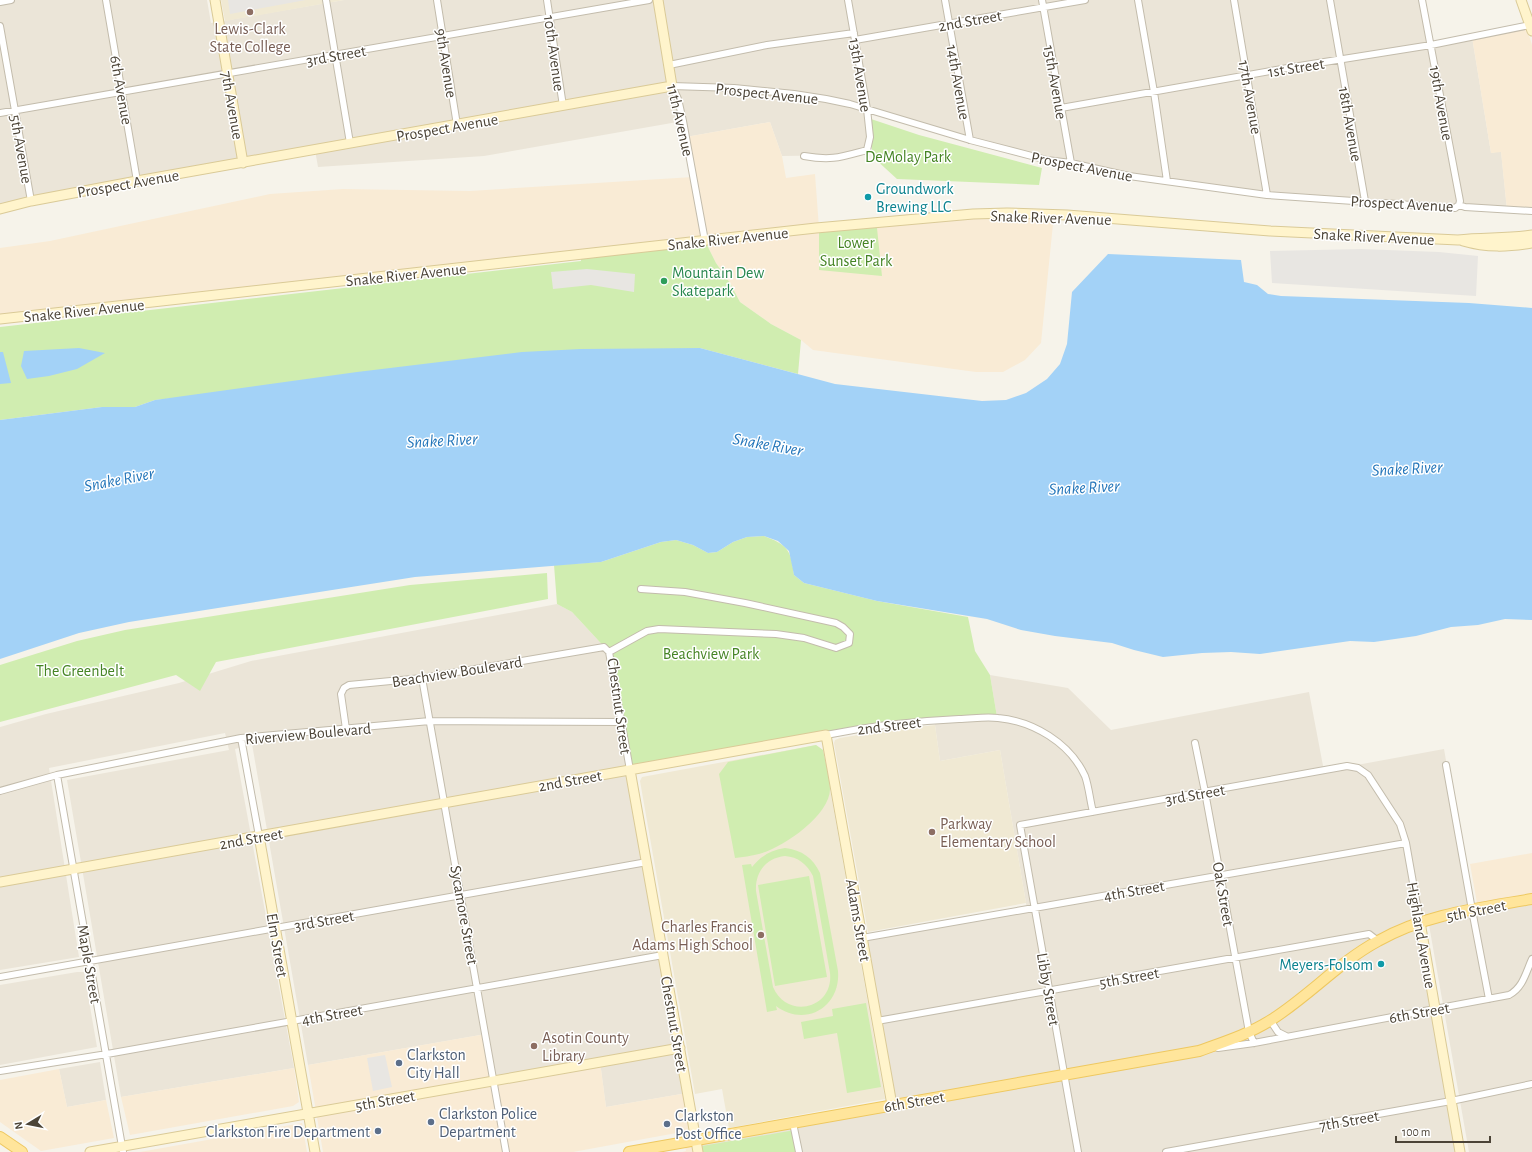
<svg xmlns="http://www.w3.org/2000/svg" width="1532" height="1152" viewBox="0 0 1532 1152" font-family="'Alegreya Sans',sans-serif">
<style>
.residential{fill:#ebe5d8}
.commercial{fill:#f9ebd5}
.education{fill:#f0e9d3}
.green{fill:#d0edb0;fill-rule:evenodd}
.parking{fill:#e8e6e2}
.water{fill:#a3d2f7}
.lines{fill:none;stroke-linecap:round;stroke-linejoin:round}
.street-casing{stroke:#c3bcac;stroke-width:8}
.secondary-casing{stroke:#daca97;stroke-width:11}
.primary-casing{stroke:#eec860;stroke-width:12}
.street{stroke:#fff;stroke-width:6}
.secondary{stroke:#fff4cc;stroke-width:9}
.primary{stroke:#ffe59b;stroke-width:10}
.education-dot{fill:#8d6e63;stroke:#fff;stroke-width:1.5}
.culture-dot{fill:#0f9aa8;stroke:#fff;stroke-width:1.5}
.leisure-dot{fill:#2e9e5b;stroke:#fff;stroke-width:1.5}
.service-dot{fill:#5c6f8a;stroke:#fff;stroke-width:1.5}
.labels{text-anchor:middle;stroke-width:3;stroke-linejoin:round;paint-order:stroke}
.street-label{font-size:16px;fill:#4c4437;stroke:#fff}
.education-label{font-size:16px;fill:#785e54;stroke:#fff;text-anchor:start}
.park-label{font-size:16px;fill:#458424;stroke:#fff}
.culture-label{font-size:16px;fill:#0d838f;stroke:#fff;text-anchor:start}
.leisure-label{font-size:16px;fill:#27864d;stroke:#fff;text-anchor:start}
.service-label{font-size:16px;fill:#4e5e75;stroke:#fff;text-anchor:start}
.water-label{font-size:17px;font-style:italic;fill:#2476ba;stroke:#fff}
</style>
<rect width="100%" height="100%" fill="#f6f3ea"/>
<!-- residential -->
<path class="residential" d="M0,0h207l4,23 133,-23h1078l9,44 41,-7 19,116 10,-2 6,59 -240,-15 -100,-14 -108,-19 -191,-53 -1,41 -19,5 -66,1 -12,-34 -84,15 -3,-16 -199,35 -166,11 -3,-17 -315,59z
M557,604l15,8 37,40 78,441 -81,14 -6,-45 -106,19 -8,-47 -178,31 -56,-321 -17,5 59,319 -173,29 -54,-317 162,-30 -4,-17 -176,35 30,189 -79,13v-243l46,-13 133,-31 72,-22z
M990,675l78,13 43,42 198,-38 15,79 120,-22 28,161 -52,12 41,230h-763l-3,-12 196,-35 -29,-167 165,-29 -27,-159 -60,11 -5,-36 -2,-5 64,-3z
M1532,904v248h-63l-40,-227 19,-6z
M77,972h7l13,75 -97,18v-80z
M100,1062l6,38 -39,7 -8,-38z"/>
<!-- commercial -->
<path class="commercial" d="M1527,29l5,16v166l-25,-1 -6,-58 -10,1 -19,-116z
M770,122l12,34 4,22 29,-4 4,54 68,-7 167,-7 -13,129 -16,17 -22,12h-27l-163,-22 -12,-10 -30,-16 -31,-22 -10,-19 -14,-20 -11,-22 -705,78v-71l50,-7 220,-47 73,-5 127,2 223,-14 -7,-40z
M1532,853v40l-55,10 -7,-39z
M486,1034l8,47 106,-19 6,45 81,-14 11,59h-16l4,-1 -4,-19 -109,20h-250l-15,-87z
M294,1068l5,34 -6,4 -163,29 -9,-38z
M59,1069l8,38 39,-7 8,38 -73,13 -41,-29v-42z
M302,1123l5,29h-167z"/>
<!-- education -->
<path class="education" d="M221,0h123l-119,21z
M935,725l5,36 60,-11 26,153 -158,29 -34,-189 1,-3 5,-2 42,-7z
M816,745l7,5 62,349 -156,29 -7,-39 -27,5 -55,-313 2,-4z"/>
<!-- green -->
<path class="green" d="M868,118l51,17 123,33 -3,17 -142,-6 -24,-22z
M819,228h58l5,48 -63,-6z
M705,241l11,22 14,20 10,19 31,22 30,16 -3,34 -98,-26 -545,52 -20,7h-33l-102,13v-93l581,-66v-6z
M764,536c24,9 27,14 30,39l10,8 73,18 91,16 7,34 15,24 7,42 -100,6 -267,47 -21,-118 -37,-40 -15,-8 -3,-39 47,-3 60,-20 15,-2 17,5 15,8 9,-1 16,-10 14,-5z
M547,573l1,26 -332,63 -16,29 -24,-16 -176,47v-57l77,-24 48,-11 285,-45z
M816,745l7,5c2,12 7,26 7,39 0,27 -48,59 -71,65 -8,2 -16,3 -24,4l-16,-84 9,-12z
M785,848c17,2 28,10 35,25l18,98c3,36 -33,57 -62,35l1,4 -10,2 -25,-147 9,-1 1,3c9,-11 19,-17 33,-19zM785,856c13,1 22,8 28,20l17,97c4,36 -43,47 -57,14l-17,-96c-1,-19 10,-33 29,-35z
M809,876l18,101 -52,9 -17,-101z
M866,1003l15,84 -34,6 -10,-60 -33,6 -3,-17 32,-6 -1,-7z
M795,1130l4,22h-96l-1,-6z"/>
<!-- parking -->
<path class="parking" d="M228,0h78l-76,14z
M1361,249l78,3 39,4 -2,40 -204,-13 -2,-32z
M587,269l48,5 -1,18 -43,-7 -38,4 -2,-17z
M385,1055l7,32 -19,4 -6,-33z"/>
<!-- water -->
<path class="water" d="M1108,254l133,6 3,22 13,3 11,9 13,2 188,7 63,5v312l-27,-1 -27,6 -27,2 -35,9 -42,6 -24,-1 -90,13 -29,-2 -29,1 -39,4 -29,-7 -22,-7 -57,-7 -34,-6 -34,-11 -110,-18 -73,-18 -10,-8 -5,-24 -11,-10 -14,-5 -17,1 -14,5 -16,10 -9,1 -15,-8 -17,-5 -15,2 -60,20 -186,15 -286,45 -50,11 -79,26v-239l102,-13h33l20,-7 202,-28 165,-20 59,-3 119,-1 135,36 147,17 24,-1 20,-7 21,-14 13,-15 7,-20 5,-52z
M79,348l26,5 -28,16 -28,7 -22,3 -6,-13 3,-15z
M0,352h3l8,31 -11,1z"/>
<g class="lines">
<!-- street casing -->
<g class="street-casing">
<path id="street" d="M106,0l31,181
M326,0l24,143
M437,0l20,125
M547,0l16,106
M945,0l25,140
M1042,0l29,163
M1138,0l16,92 13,89
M1234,0l33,195
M1330,0l35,201
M1422,0l38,201 -1,4
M0,2l11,-2
M0,26l31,175
M855,40l230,-40
M669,65l98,-20 87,-12
M1061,108l232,-41 138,-22 99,-20
M0,113l649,-113
M804,156c28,5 37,1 63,-6l3,-13 -3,-28 -19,-109
M705,241l-22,-120 -5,-22 -6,-13 62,2 60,6 32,5 24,5 120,36 77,20 24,3 58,13 138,19 188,13 4,-3 6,2 67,4
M422,678l84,474
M346,729l-5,-35 3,-6 5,-3 73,-7 182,-31 5,5
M826,735c44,-9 88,-14 133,-16 12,0 26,-3 39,-1 35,3 72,25 87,58 4,11 5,25 8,36
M241,738l18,98
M1195,743l10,49 44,240 5,11
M1446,765l26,145 17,89
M630,770l-21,-118 38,-21 12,-2 117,5 28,4 32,10 13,-5 1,-9 -7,-7 -7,-4 -91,-20 -60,-11 -44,-3
M57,775l66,377
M0,791l57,-16 184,-37 189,-17 191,1
M862,938l544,-95
M0,977l647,-115
M1270,1020l8,12 8,4
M877,1021l492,-87 9,7
M1218,1048l36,-5 255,-48c14,-7 17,-23 23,-36
M0,1071l107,-17 556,-99
M793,1123l6,29
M1078,1152l-58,-327 327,-59 11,2 10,7 32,49 6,19 14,79
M1166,1152l285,-51 81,-17"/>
</g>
<!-- secondary casing -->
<g class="secondary-casing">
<path id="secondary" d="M215,0l28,163
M1521,0l11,31
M0,209l31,-8 106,-20 535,-95 -14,-86
M1463,241c24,7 45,6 69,2
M0,319l816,-91 157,-14 34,-1 60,2 203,16 188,9c25,-3 49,-1 74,-5
M630,770l68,382
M259,836l56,316
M0,882l826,-147 66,370
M1420,922l40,230
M90,1152l590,-104"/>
</g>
<!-- primary casing -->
<g class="primary-casing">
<path id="primary" d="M0,1137l22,15
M629,1152l570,-101c25,-9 50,-17 72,-31 38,-24 68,-58 107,-79 47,-27 102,-33 154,-42"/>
</g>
<!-- street -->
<use href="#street" class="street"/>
<!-- secondary -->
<use href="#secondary" class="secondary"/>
<!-- primary -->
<use href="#primary" class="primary"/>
</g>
<!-- markers -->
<g class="education-dot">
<circle cx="250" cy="12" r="4"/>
<circle cx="932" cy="832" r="4"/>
<circle cx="761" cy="935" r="4"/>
<circle cx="534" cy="1046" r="4"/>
</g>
<g class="culture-dot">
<circle cx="868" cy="197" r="4"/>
<circle cx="1381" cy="964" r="4"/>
</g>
<circle class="leisure-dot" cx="664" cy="281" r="4"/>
<g class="service-dot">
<circle cx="399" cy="1063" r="4"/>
<circle cx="431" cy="1122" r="4"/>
<circle cx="667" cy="1124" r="4"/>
<circle cx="378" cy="1131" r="4"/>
</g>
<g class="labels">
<!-- street labels -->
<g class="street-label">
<text transform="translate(970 20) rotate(-10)" y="6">2nd Street</text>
<text transform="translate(555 53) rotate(82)" y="6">10th Avenue</text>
<text transform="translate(336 55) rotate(-10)" y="6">3rd Street</text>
<text transform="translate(447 63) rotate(81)" y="6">9th Avenue</text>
<text transform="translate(1296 67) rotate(-9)" y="6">1st Street</text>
<text transform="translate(861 75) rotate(81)" y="6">13th Avenue</text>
<text transform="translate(959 82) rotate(80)" y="6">14th Avenue</text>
<text transform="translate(1056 82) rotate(80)" y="6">15th Avenue</text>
<text transform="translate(122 90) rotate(80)" y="6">6th Avenue</text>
<text transform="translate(767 93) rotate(6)" y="6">Prospect Avenue</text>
<text transform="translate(1251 97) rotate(80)" y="6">17th Avenue</text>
<text transform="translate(1442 103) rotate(80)" y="6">19th Avenue</text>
<text transform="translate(233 105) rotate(80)" y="6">7th Avenue</text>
<text transform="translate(681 120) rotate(77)" y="6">11th Avenue</text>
<text transform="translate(1351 124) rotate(80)" y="6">18th Avenue</text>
<text transform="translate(447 127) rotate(-10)" y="6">Prospect Avenue</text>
<text transform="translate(22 149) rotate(80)" y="6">5th Avenue</text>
<text transform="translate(1082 166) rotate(11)" y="6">Prospect Avenue</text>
<text transform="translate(128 183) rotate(-10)" y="6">Prospect Avenue</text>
<text transform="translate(1402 203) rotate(3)" y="6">Prospect Avenue</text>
<text transform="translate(1051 217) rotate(2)" y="6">Snake River Avenue</text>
<text transform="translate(1374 236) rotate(3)" y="6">Snake River Avenue</text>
<text transform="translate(728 238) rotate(-6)" y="6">Snake River Avenue</text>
<text transform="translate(406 274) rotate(-6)" y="6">Snake River Avenue</text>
<text transform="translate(84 310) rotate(-6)" y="6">Snake River Avenue</text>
<text transform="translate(457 671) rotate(-9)" y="6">Beachview Boulevard</text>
<text transform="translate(620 706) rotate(82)" y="6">Chestnut Street</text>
<text transform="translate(889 725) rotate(-7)" y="6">2nd Street</text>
<text transform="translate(308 733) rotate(-5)" y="6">Riverview Boulevard</text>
<text transform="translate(570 780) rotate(-10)" y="6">2nd Street</text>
<text transform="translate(1195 794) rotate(-10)" y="6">3rd Street</text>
<text transform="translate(251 838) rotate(-10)" y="6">2nd Street</text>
<text transform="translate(1134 890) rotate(-10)" y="6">4th Street</text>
<text transform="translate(1224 894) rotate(80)" y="6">Oak Street</text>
<text transform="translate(1476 910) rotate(-11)" y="6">5th Street</text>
<text transform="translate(465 915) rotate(80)" y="6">Sycamore Street</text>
<text transform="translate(324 920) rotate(-10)" y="6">3rd Street</text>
<text transform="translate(859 920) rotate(80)" y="6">Adams Street</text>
<text transform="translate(1422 935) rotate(80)" y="6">Highland Avenue</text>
<text transform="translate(278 945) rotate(80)" y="6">Elm Street</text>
<text transform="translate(90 964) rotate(80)" y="6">Maple Street</text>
<text transform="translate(1129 977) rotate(-10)" y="6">5th Street</text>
<text transform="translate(1049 989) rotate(80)" y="6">Libby Street</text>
<text transform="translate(1419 1012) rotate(-10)" y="6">6th Street</text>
<text transform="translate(332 1014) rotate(-10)" y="6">4th Street</text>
<text transform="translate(675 1024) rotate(80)" y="6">Chestnut Street</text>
<text transform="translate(385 1100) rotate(-10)" y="6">5th Street</text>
<text transform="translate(914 1101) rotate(-10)" y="6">6th Street</text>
<text transform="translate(1349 1120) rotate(-10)" y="6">7th Street</text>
</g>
<!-- education labels -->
<g class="education-label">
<text x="250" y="34" text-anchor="middle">Lewis-Clark<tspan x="250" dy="18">State College</tspan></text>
<text x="940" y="829">Parkway<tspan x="940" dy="18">Elementary School</tspan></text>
<text x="753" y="932" text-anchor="end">Charles Francis<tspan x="753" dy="18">Adams High School</tspan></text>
<text x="542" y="1043">Asotin County<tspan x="542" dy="18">Library</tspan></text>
</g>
<!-- park labels -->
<g class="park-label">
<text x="908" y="162">DeMolay Park</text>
<text x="856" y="248">Lower<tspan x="856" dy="18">Sunset Park</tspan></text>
<text x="711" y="659">Beachview Park</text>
<text x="80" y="676">The Greenbelt</text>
</g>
<!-- culture labels -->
<g class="culture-label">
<text x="876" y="194">Groundwork<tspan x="876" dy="18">Brewing LLC</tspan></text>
<text x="1373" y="970" text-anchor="end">Meyers-Folsom</text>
</g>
<!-- leisure labels -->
<g class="leisure-label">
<text x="672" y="278">Mountain Dew<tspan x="672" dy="18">Skatepark</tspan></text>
</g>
<!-- service labels -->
<g class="service-label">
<text x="407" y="1060">Clarkston<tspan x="407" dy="18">City Hall</tspan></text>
<text x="439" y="1119">Clarkston Police<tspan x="439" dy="18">Department</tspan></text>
<text x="675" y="1121">Clarkston<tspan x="675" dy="18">Post Office</tspan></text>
<text x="370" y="1137" text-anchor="end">Clarkston Fire Department</text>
</g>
<!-- water labels -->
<g class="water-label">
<text transform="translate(442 440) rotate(-3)" y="6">Snake River</text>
<text transform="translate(768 444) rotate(10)" y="6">Snake River</text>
<text transform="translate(1407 468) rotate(-3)" y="6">Snake River</text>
<text transform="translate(119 479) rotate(-11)" y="6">Snake River</text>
<text transform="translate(1084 487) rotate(-3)" y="6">Snake River</text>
</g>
</g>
<!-- north arrow -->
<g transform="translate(28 1124) rotate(260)" stroke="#ffffff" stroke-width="3" paint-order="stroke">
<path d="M0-3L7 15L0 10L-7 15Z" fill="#4c4437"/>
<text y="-6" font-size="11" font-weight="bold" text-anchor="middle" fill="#4c4437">N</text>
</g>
<!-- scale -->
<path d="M1396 1136v6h94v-6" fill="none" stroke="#4c4437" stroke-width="2"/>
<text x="1402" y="1136" font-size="12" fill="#4c4437" stroke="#ffffff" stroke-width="3" paint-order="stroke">100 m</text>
</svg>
